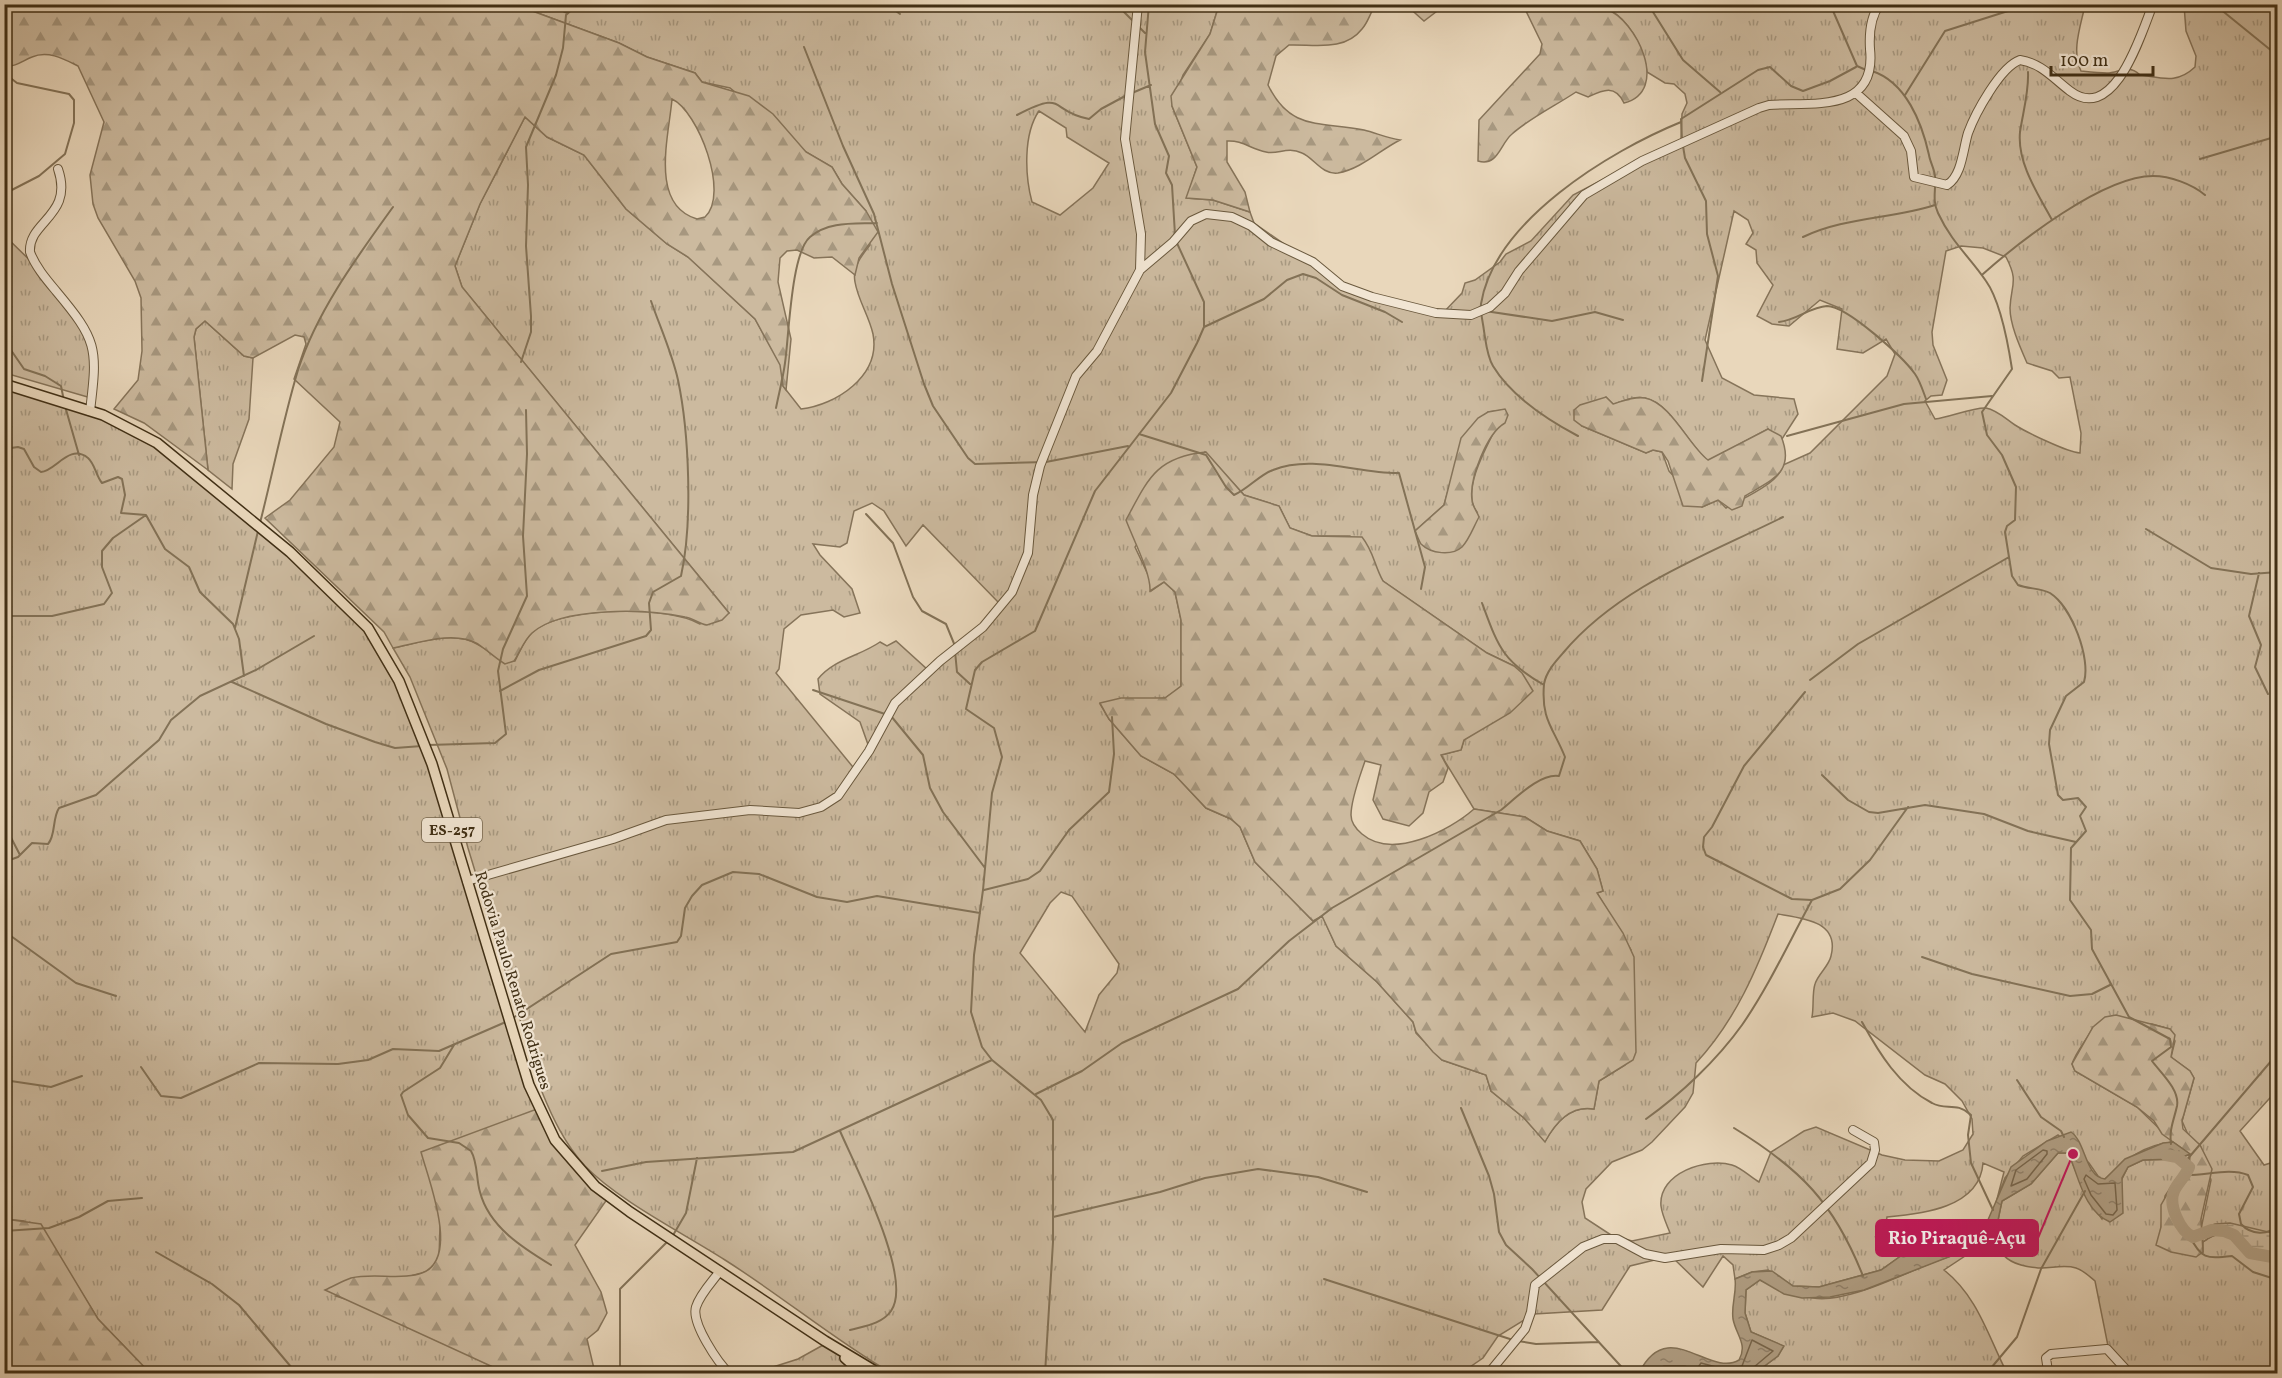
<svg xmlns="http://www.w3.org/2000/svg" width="2282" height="1378" viewBox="0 0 2282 1378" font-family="Vollkorn,serif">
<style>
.grass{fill:url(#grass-tufts);stroke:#86745a;stroke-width:1.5;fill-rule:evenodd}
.forest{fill:url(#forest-firs);stroke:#86745a;stroke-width:1.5;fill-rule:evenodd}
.wetland{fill:url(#wetland-marsh);stroke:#86745a;stroke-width:1.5}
.water{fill:url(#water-ripples);stroke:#837257;stroke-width:1.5}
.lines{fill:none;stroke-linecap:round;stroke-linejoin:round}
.shore{stroke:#78664c;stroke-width:1.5}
.stream{stroke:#837257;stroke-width:2}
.river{stroke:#b09e83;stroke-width:12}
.minor-casing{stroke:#6a593e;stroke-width:10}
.major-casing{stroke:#402f15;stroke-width:12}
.minor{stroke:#f1e5d3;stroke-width:8}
.major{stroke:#e9d7bb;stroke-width:9}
.labels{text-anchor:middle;stroke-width:4.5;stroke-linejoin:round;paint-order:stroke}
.shield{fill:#f1e5d3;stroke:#75664e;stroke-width:1.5}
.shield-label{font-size:15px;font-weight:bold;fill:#402f15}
.street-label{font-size:16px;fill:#402f15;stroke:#f1e5d3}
.leader{fill:none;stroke:#c2185b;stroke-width:2}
.callout-dot{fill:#c2185b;stroke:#f1e5d3;stroke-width:2}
.callout{fill:#c2185b;stroke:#c2185b;stroke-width:2}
.callout-label{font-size:18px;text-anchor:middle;font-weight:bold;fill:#fff}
</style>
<defs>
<pattern id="grass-tufts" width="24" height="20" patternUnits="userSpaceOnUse" patternTransform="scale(1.5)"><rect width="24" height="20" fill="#ccba9f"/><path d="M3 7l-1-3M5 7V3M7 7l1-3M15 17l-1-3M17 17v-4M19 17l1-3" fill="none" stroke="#a79880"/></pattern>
<pattern id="forest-firs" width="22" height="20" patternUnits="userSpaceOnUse" patternTransform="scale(1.5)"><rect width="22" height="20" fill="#ccba9f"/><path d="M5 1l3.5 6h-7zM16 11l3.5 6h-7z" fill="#a79880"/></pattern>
<pattern id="wetland-marsh" width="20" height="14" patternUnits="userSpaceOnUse" patternTransform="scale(1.5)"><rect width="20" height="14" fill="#ccba9f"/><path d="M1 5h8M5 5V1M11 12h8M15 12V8" fill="none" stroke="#a79880"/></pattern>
<pattern id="water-ripples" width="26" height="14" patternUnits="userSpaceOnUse" patternTransform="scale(1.5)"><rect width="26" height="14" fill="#b09e83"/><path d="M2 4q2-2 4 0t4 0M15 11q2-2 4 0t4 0" fill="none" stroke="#91816a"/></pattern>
</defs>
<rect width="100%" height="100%" fill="#e9d7bb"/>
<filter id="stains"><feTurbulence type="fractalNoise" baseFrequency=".00333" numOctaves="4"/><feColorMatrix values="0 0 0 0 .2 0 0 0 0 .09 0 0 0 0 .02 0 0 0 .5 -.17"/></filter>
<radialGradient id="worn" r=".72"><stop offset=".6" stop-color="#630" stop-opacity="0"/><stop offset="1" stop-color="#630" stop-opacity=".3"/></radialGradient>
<!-- grass -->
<path class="grass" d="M516,5h703l-9,29 -27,41 -11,31 25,61 -10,31 26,2 37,12 4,11 89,62 99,29 20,-21 3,-10 10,-3 25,-18 6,-8 25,-13 42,-46 88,-46 20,-8 1,-27 5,-11 -2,-9 -11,-10 -9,-1 -18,-11c-3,-22 -17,-53 -40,-63 -10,-4 -27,-3 -38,-4h516c-4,20 -14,46 -4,66 9,1 17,2 26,2 12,0 21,-10 33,2 23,3 37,9 55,-8l1,-11 -10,-25 -2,-26h93l1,982 -5,4 5,5v93l-38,42 24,34 13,-4v73c-26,-3 -50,-15 -76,-5l10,-49 -11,-35 -11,-8 -7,-16 12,-43 -4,-7 -19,-14 4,-16 -5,-12 -18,-5 -59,3c-6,13 -17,24 -21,37l3,7 62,36 36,35c-31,3 -47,18 -68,37h-5l-11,-16 -31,-28 -35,21 -18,22 -9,25 8,-31 -21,-9c-3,45 -62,51 -96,54l-6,33 24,3 -24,17 -62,17 -26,-1 -25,-16 -16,2 -17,7 -2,-14 -10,-9 -20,31 -32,-31 -41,10 -28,44 -68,4 -36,22 -15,22 -22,15h-570c-58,-34 -109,-77 -166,-113 -42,-27 -106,-59 -140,-94 -20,-22 -32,-47 -43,-74l-74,-244 -21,-79 -37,-92 -17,-29c25,-5 61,-18 84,-4 19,10 13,15 38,17 6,-12 12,-27 24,-34 34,-19 127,-22 161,-3l29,-11 -267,-326 -7,-21 25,-62 45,-87 22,20 37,18 42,54 41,35 21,13 67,62 26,46 2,21 18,23c35,-4 80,-33 72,-75 -4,-18 -15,-34 -18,-52 -3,-15 7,-27 15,-37l-4,-34 -24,-27 -10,-17 -26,-15 -76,-64 -28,-6 -7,-9 -48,-16 -28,-14zM1039,111l27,17 1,9 42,26 -16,25 -33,27 -28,-13c-7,-26 -9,-68 7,-91zM1734,211l14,9 5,13 -7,11 10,6 1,13 16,22 -16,31 15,8 17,2 31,-26 22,9 -5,40 26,4 23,-14 9,15 -8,22 -77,77 -27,12c-3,18 -42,34 -57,43l-8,-8 -16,7 -33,-36 -7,-19 -9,-2 -7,3 -64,-27 24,-29 7,7c10,-3 21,-8 32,-6 26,5 44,48 63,63l60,-32 14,10 16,-25 -4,-15 -40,-4 -32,-17 -17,-38zM1961,246l22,2 23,9c13,25 5,27 4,51 0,17 10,39 17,55l25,8 7,7 11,-1 11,56 -1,20c-13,-1 -54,-21 -65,-28 -9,-6 -18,-15 -29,-17 -12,-1 -36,9 -51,11l-10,-18 6,-5 11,-1 5,-15 -14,-35 -1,-13 14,-81zM1505,410c-10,23 -47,78 -28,102l-62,19 29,-26 17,-60 27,-33zM1205,452l39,43 35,11 11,22 22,8h38l33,45 104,72 27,13 -43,69 -7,5 -3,10 -20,5 33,54 51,8 22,14 33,10 17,28 6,22 -6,2 34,57 -6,115 -26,16 -5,28c-24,-4 -38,14 -49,32l-21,-23 -33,-27 -5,-16 -44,-15 -26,-27 -3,-11 -36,-40 -41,-36 -14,-31 -9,6 -58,-59 -15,-35 -9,-8 -25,-11 -32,-34 -33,-18 -32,-37 -9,-15 65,-6 16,-11v-67l-6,-28 -11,-10 -13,9v-10l-16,-34zM872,503l12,8 22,35 17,-21 76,78 -26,34 -46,32 -31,-28 -9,5 -7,-4c-20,14 -46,17 -62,37l2,15 40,28 11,31 -14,19 -81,-99 3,-4 5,-40 17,-14 32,-5 11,7 16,-4 -8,-24 -32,-34 -7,-11 27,3 7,-4 7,-32zM1061,892l11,4 47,68 -2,9 -18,22 -14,37 -65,-79 30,-50zM1778,914c24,4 62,7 53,42 -2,10 -13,18 -16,28 -3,9 -1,23 -3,33l21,-4 22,8 70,54 20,9 17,17 10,18 1,15 -10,16 -24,11 -34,-1 -23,-5 -66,-28 -12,4 -33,21 -12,30c-9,-5 -17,-14 -27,-17 -25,-8 -74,8 -71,41 1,9 6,19 9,27l-38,8 -21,-6 -26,-17 -3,-16 4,-13 26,-27 30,-12 10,-8 33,-35 8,-14 3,-30c40,-43 61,-94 82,-149z
M4,235l43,42 42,54 2,67 -86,-25z
M205,321l39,35 9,2 -4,61 -16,45 -1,25 -24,-19 -14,-133 2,-8z
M4,385l77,21 57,27 130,102 107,104 61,133 101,337 -97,117 -1,33 -10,12 -93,25 31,10 139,67h-356l-52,-54 -40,-64 -34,-34 -19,-2z
M2058,1153h9l3,4 16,40 16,22 26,-52 15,-7 34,-1 13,-5 -1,18 -13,7 -11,17 -5,39 43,17v-10c24,-19 32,0 51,12 7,5 16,6 23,9v110h-148l-21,-27 -13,-65c-6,-5 -12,-11 -19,-13 -13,-4 -26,1 -38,0 -47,-4 -45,-28 -36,-67l29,-17z
M1951,1256h14l-21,14c34,27 44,66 63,103h-252l23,-17 5,-10 -32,-14 -6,-19 1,-23 14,-10c17,8 34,15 53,18 39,6 101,-31 138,-42z
M825,1344l44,29 -106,1 7,-6 28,-9z
M1664,1366h21l15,7 -49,1z"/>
<!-- forest -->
<path class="forest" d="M1569,4c12,2 26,1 37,5 30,10 65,82 18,94 -9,-19 -21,-13 -36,-6l-12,-5c-21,14 -46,26 -64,42 -12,10 -14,33 -34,27l1,-41 61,-66 2,-10 -19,-39z
M4,5h512l103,38 28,14 48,16 7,9 47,14 24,18 33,38 26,15 10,17 24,27 12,21 -19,26 -4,17 -23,-18 -18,1 -17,-8 -10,1 -7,7 -2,24 13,57 -5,51 -3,-4 -3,-21 -25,-46 -67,-62 -21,-13 -41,-35 -42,-54 -37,-18 -22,-20 -45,87 -25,62 7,21 267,326 -7,7 -15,5c-8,-1 -14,-7 -22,-8 -38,-8 -123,-11 -153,16 -8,7 -12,19 -18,28l-9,3c-10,-6 -18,-14 -27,-20 -24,-14 -60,-1 -85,4l-9,-16 -119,-114 25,-18 44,-53 6,-25 -46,-43 12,-35 -2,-7 -9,-2 -42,23 -9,-2 -39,-35 -9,8 -2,8 14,133 -64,-47 -30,-14 24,-29 4,-29 -1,-53 -6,-17 -37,-63 -5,-14 -3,-29 14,-53 -26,-56c-14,-7 -30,-16 -46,-9 -10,4 -16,10 -27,9zM672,99c26,12 58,95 33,118l-8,2c-48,-14 -28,-83 -25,-120z
M1219,5h157c-6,7 -7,16 -14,24 -18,23 -48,15 -73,16l-13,11 -8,29c23,47 53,36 96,45 12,3 23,8 36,10 -20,10 -39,29 -62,33 -16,2 -24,-15 -36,-20 -15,-7 -24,2 -36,-1 -15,-3 -24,-12 -39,-11v21l18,30 5,20 -37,-12 -27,-2 11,-31 -25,-61 -1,-10 39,-62z
M1406,5h39l-21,16z
M1606,397l7,7c10,-3 21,-8 32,-6 26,5 44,48 63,62l60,-31 13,7c15,37 -10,44 -36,60l-3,10 -10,4 -14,-10 -16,7 -19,-1 -15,-45 -6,-9 -9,-2 -7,3 -64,-27 -8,-6v-10l6,-5z
M1505,409l3,6 -3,8c-18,10 -36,56 -33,77 0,6 5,11 7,17 -5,9 -10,23 -17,30 -10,9 -31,7 -41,-3 -2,-3 -4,-9 -6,-13l29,-26 17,-67 17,-20 10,-6z
M1206,452l38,43 35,11 11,22 22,8 50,1c12,15 12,28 21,44l104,72 27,13 8,7 11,18 -23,22 -46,27 -3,10 -20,5 7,13 -5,14 -14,10 -6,21 -14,13 -26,-7 -10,-19 8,-35 -16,-4c-5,15 -14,38 -14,54 0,8 5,14 11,19 30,26 87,-3 112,-25l51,8 22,14 33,10 17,28 6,22 -6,2 26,40 11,24 2,95 -3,8 -34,21 -5,28c-23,-4 -39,14 -49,33l-21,-24 -33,-27 -5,-16 -44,-15 -9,-8 -17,-20 -3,-10 -36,-40 -41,-36 -14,-30 -9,5 -58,-59 -15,-35 -9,-8 -25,-11 -32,-34 -33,-18 -32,-37 -9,-16 21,-5h44l16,-12v-66l-6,-28 -11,-10 -14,9c1,-18 -17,-52 -24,-71 22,-41 30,-63 80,-68z
M2116,1015l54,14 5,6 -4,22 19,14 4,7 -12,43 1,8 17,16 12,24 -11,50 2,33 -7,5 -25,-5 -15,-7 5,-18v-22l15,-26 13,-7 1,-18 -28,-20 -8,-13 -17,-14 -62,-36 -3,-7 21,-37 12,-10z
M537,1109c16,40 38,63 71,89l-33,47 26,47 6,21 -9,17 -11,9 8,34h-89l-181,-83c9,-4 17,-9 26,-12 20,-5 44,1 64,-3 49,-8 14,-93 6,-123z
M5,1219l36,5 57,95 52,54h-145z"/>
<!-- wetland -->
<path class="wetland" d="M2230,1223l47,11v29c-7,-3 -16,-4 -23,-9 -19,-12 -27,-31 -51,-12l-2,-13 14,-5z"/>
<!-- water -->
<path class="water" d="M2071,1132c15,10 14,45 34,47l20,-20 38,-16 10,-1 17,12 -12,5 -35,1 -15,7 -6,11 1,35 -13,9c-25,-10 -31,-43 -40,-65l-3,-4h-9l-27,31 -29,17 -4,19v31l-47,5 -87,34 -34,7 -28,1 -18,-4 -24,-14 -14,10 -1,23 6,19 33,14 -6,10 -23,17h-55l-15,-7h-21l-13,7h-12c29,-58 70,5 100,-13 9,-16 -3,-25 -6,-41 -2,-14 4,-27 2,-40l17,-7 20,-1 21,15 26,1 62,-17 24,-17 27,-3 52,-21 27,-62 36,-26z"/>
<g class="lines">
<!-- shore -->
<path class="shore" d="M2043,1150l4,1v3l-20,25 -16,7 5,-16z
M2086,1175l12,9 17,-1 2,27 -4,5 -7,-1 -15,-19 -7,-16z
M1988,1233l4,2 -1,9 -27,6 -4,-2 1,-4z
M1701,1374l-2,-8 2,-3 26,7 15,-4 10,-26 21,11 -19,16 -2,7"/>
<!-- stream -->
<path class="stream" d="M549,4l18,9
M793,4l2,6
M886,4l14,10
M1116,4l17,17
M1149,4l-4,48 10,72 14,32 -3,17 6,12 3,50
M1648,4l35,56 37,32
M1830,4l27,62 9,4
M2214,4l64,52
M1137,25l8,8
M804,47l39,99 31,68 18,70 32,100 9,22 35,52 7,6 71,-2 82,-16
M1872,71c34,11 50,52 57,84 1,7 6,15 6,22 1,14 -3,23 3,36 14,30 31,43 48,68 15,21 22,62 26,88l-30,43 5,23 15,20 14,32 -1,33 -8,6 -2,6 7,44 6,9c10,4 23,3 32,8 22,14 41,66 34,89l-18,14 -16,34 -1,14 9,51 5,5 15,-2 8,9 -6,9 6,15 -15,17 -1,52 21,30 1,19 37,68 41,22 1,8 -19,14c9,12 28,29 25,45 -3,14 -8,23 -6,38
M2028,72c1,20 -5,40 -8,60 -3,31 18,62 32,88
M4,73l13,10 52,11 5,6v23l-9,31 -26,22 -35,18
M1132,93l19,-8
M1905,95l40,-64 85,-27
M1017,115c50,-26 31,-4 72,4l12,-10 26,-14
M1682,140l-1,-21 77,-49 12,-3 21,19 12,5 27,-10 26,-14
M1683,146l2,12 21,43 1,33 11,42 -16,105
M2200,159l78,-23
M1803,237c41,-20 89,-18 132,-32
M1983,274c36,-32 120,-98 170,-98 17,0 39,8 52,19
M1485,311l67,10 43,-9 28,8
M1779,322c18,-2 31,-15 48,-16 20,0 76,51 88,68 5,7 8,17 11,25
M1204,327l60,-28 23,-19 16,-6 13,4 26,17 43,17 17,10
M4,340l20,29 21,7 16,10 3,15
M521,362l10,-30v-16l-5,-70 2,-61 -2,-38 30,-72 7,-27 3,-33 12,-11
M65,406l14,49
M776,408c3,-15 7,-30 9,-45 4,-27 6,-110 25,-126 19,-16 44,-13 67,-14
M1139,434l67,21 20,32 8,8c14,-6 25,-20 39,-25 40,-16 86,4 126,3l26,94 -4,22
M1578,436c-30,-16 -67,-40 -85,-70 -6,-10 -7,-23 -9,-35 -1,-9 -4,-19 -3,-27 13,-83 129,-153 200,-182
M1787,436l117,-32 88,-8
M4,449l14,-2 6,2 10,18 7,5c15,-1 28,-29 47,-14 7,6 8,18 14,25l16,-6 4,2 3,16 -4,18 25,2 19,34 24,18 11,25 33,32 6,15 5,37
M866,514l27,29 20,54 9,14 24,13 9,22
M260,523c13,-51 23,-103 38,-153 19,-59 59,-113 95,-163
M2146,529l65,39 40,6 27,-2
M2259,573l-10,43 12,29 -6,22 13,27
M1482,603c16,43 20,58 62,82
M4,616h48l52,-12 8,-11 -10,-26v-16l11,-13 33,-23
M235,628l23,-97
M955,651l2,21 13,12
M1810,680l48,-36 151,-87
M232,682l94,42 49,18 20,6 27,-2
M813,690l78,26 32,39 7,33 13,24 42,56
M500,691l39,-21 107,-34 5,-6 -2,-27 4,-11 28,-16c12,-53 8,-144 -3,-196 -6,-27 -18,-53 -27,-79
M1805,692l-61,74 -32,61 -8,10 -1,10 3,8 86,44 20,1 28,-11 30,-29 38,-53
M428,745l67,-2 11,-9 -8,-63 5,-22 24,-53 -4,-60 4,-82 -1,-44
M1822,775l26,25 21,12 9,1 47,-8 59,9 44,17 48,11
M4,824l16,31
M4,862l14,-5 14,-14 16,1c8,-9 4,-25 11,-36l37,-13 63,-55 12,-20 29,-24 56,-26 58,-34
M984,890l44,-11 12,-8 29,-41 40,-38 5,-38 -2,-37
M4,931l72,52 40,13
M1922,957l50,17 98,22 22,-2 18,-9
M513,1018l98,-64 66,-12 4,-6 4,-28 7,-12 10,-11 31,-13 26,2 58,23 30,5 30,-6 103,17
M1862,1022c17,31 37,64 70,81 14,8 24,-2 39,12l-3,20 3,28 22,47
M454,1045l-14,23 -37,24 -2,3 7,20 20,23 31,5 12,8c7,12 5,28 9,41 9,35 43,56 71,73
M141,1067l20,29 20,2 78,-35 79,1 30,-4 25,-11 46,2 69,-30
M4,1080l47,7 31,-11
M2017,1080l24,37 20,14 3,6
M1036,1094l46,-23 40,-28 116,-54 51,-48 43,-33 169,-98c15,-12 39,-37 58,-34l6,-19c-12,-30 -24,-37 -21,-73 2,-12 11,-22 19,-31 56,-67 144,-98 220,-136
M1461,1108l28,68 5,18 5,38 7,13 26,24 96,105
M1646,1119c35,-25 71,-59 96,-94 27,-39 47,-83 70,-125
M1734,1128c67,41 100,75 129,148
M840,1131c15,35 74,148 51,180 -9,13 -27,15 -41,19
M2185,1162l93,-109
M602,1171l44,-9 147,-10 199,-92
M2185,1175c20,1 44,-8 63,0l5,12 -14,27 2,10c10,11 27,12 37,1
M1053,1217l107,-25 45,-14 53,-9 60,8 49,15
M4,1231l45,-3 30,-11 29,-16 34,-3
M2189,1235c12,24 17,24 43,21l21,16 25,8
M672,1237l14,-24 11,-55
M156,1252l56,32 27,21 58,69
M1324,1279l189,61
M1518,1341l18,3 63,-2
M620,1374v-85l48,-48
M1045,1374l8,-132v-122l-12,-20 -49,-40 -10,-13 -11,-35 3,-57 9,-65 9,-97 10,-36 -8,-29 -28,-19 9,-39 7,-8 53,-31 60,-140 76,-98 26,-50 7,-16v-25l-28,-61
M1986,1374l31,-37 24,-68 44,-78"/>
<!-- river -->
<path class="river" d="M2166,1155l11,2 12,10c-3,9 -11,15 -15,24 -6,14 6,40 19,46l19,-7 12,1 10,4 16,18 28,5"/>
<!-- minor casing -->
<g class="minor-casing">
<path id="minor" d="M1138,4l-13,135 16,95 -1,36
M1856,93l48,43 7,15 3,26 33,8c15,-9 16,-36 21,-52 7,-19 32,-66 52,-73 21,3 34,19 50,31 45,34 72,-60 83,-87
M58,169c16,47 -30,52 -28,83 5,14 16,27 26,39 41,49 42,56 34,120
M467,881l146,-42 53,-19 84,-10 49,3 22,-6 17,-11 31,-45 26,-48 45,-42 43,-34 29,-35 16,-39 5,-58 7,-29 36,-90 21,-25 43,-81 33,-28 18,-21 15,-7 26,3 19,9 20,16 42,20 29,24 30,11 64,16 35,2 19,-8 15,-14 14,-22 65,-76 58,-34 117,-53 10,-3c42,-3 108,9 101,-56 -1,-16 0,-32 10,-45
M720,1271c-8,11 -20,23 -24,36 -5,16 22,56 34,67
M2048,1371l-2,-13 5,-4 56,-5 23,25
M1488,1374l37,-45 6,-17 4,-27 48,-38 20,-8h14l28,15 20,4 56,-9 43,1 15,-5 12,-7 80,-75 4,-13 -1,-8 -21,-12"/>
</g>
<!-- major casing -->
<g class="major-casing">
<path id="major" d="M4,384l99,31 54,28 133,109 78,76 31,53 33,83 97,321 26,55 40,46 35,26 195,129 55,33
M845,1358l18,16"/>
</g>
<!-- minor -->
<use href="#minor" class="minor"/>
<!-- major -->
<use href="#major" class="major"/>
</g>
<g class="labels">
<!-- shield labels -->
<rect class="shield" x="422" y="818" width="60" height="24" rx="4.5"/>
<g class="shield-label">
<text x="452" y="835">ES-257</text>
</g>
<!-- street labels -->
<g class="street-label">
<text transform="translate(514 980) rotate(73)" y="6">Rodovia Paulo Renato Rodrigues</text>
</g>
</g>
<!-- callouts -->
<path class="leader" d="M2073 1154L2038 1238"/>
<circle class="callout-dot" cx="2073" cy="1154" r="6"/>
<rect class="callout" x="1876" y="1220" width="162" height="36" rx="6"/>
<g class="callout-label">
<text x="1957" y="1244">Rio Piraquê-Açu</text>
</g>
<!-- margin -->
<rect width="2282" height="1378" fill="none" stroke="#e9d7bb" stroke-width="24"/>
<rect x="6" y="6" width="2270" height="1366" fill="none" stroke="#402f15" stroke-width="3"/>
<rect x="12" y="12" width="2258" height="1354" fill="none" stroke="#402f15" stroke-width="1.5"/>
<!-- scale -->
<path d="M2051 66v9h102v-9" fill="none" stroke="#402f15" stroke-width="3"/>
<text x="2060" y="66" font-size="18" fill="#402f15" stroke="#f1e5d3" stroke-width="4.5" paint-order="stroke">100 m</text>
<rect width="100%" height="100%" filter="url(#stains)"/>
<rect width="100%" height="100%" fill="url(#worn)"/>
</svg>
